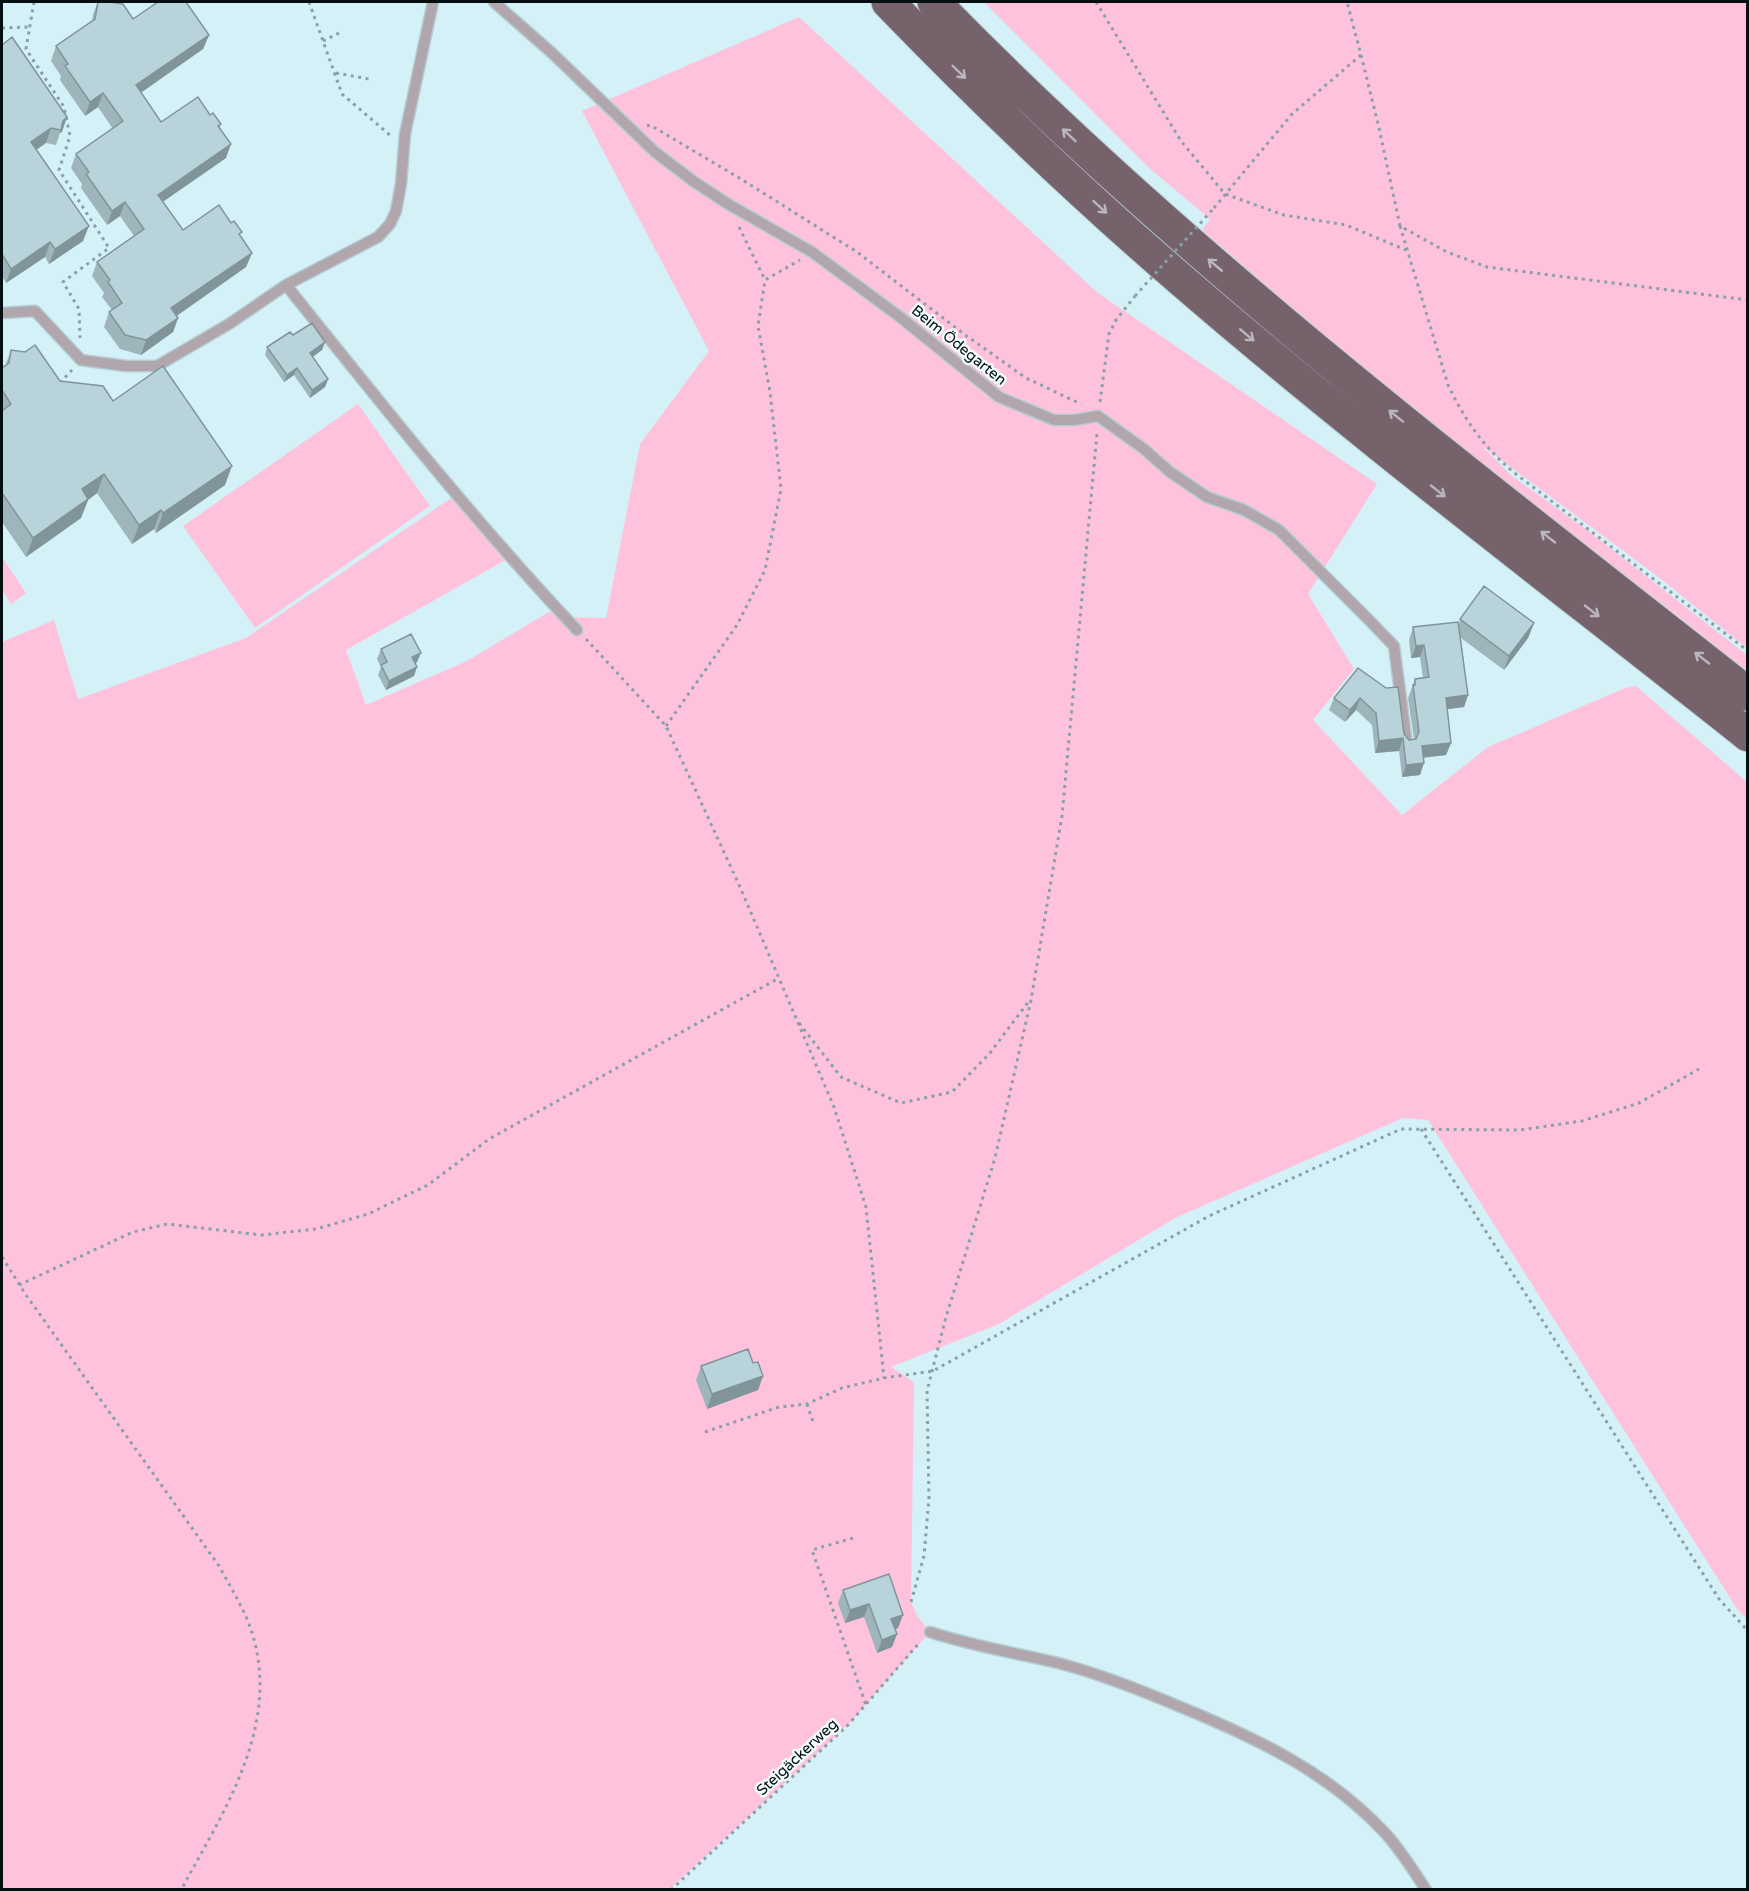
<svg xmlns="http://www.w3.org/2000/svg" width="1749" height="1891" viewBox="0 0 1749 1891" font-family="'Varela Round',sans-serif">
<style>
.green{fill:#ffc2dd}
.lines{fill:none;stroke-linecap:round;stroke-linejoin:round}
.service-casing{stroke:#b4cdd3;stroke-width:13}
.trunk-casing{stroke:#b4cdd3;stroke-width:35}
.path{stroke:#8ba0a5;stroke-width:3;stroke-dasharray:3 4.5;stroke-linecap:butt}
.service{stroke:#b1a6ab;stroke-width:10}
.trunk{stroke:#76626b;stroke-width:33}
.path-bridge{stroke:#8ba0a5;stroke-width:3;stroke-dasharray:3 4.5;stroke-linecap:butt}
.wall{fill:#9eb6bb}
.shaded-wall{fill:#819499}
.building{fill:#b8d4da;stroke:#819499;stroke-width:1.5}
.oneway{stroke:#b9b6bc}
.labels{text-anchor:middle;stroke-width:5;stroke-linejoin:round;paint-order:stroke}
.street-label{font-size:15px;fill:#050e10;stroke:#f0fbfe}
</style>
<rect width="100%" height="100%" fill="#d5f1f8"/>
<!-- green -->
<path class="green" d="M984,2h763v646l-90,-72 -176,-131 31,31 74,53 161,126v18l-69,-57 -154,-118 -196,-159 -126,-109 8,-11 -61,-51z
M799,17l299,276 279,191 -69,110 46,75 -41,51 89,95 86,-68 137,-59 11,-2 111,96v837l-10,-10 -309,-489 -25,-2 -228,100 -176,106 -108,43 23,15 -3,220 7,15 12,15 -82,93 -178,164 -668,1v-1248l52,-22 24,79 168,-61 211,-144 54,63 -165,93 20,55 101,-44 82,-49 16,5 41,1 34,-174 69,-93 -127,-240z
M358,404l72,102 -175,122 -72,-102z
M2,557l24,36 -15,11 -9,-14z"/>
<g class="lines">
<!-- service casing -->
<g class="service-casing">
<path id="service" d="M494,2l58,51 103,99 38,29 35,23 84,48 88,65 99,80 55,23h20l24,-4 46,33 26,23 37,25 37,13 35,20 89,89 26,27 13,99
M286,285c94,117 188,236 291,345
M2,313l33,-2 46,49 45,6h31l72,-42 57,-39 92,-48 12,-13 6,-13 5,-27 4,-50 28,-132
M930,1632c42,14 86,21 128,31 43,11 85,28 125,45 75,31 147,65 203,126 15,17 28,37 40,56"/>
</g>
<!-- trunk casing -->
<g class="trunk-casing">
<path id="trunk" d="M888,2c93,96 191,190 292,277 184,159 378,305 568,456
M934,2c249,256 534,471 814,692"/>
</g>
<!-- path -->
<path class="path" d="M34,2l-8,47 38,58 6,29 -11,34 50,78 -46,34 16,27 1,29
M309,2l33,92 49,42
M1096,2l85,139 44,53 59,21 62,10 60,25
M2,28l27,-1
M323,41l16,-8
M1361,55l18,73 21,98 47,26 40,15 261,33
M336,73l33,6
M647,126l3,-1 91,54 116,73 107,82 62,44 55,26
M1214,208l78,-94 69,-59 -14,-53
M1400,226l48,159c17,35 34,60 64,86l236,180
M739,227l26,53
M60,383l12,-13
M1100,402l9,-68 7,-14 19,-24
M586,639l80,87 74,161 94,220 32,100 18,171
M666,726l71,-101 28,-55 16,-81 -11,-97 -12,-66 7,-46 35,-20
M799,1023l42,54 60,26 51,-11 38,-39 39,-52
M1421,1129l298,470 29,32
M2,1257l24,38 193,271c10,18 20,35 28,53 40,98 -21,188 -66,271
M19,1285l114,-53 34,-8 94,11 55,-6 52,-15 60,-29 61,-46 290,-161
M807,1404l7,21
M705,1432l74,-25 28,-3 35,-16 42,-10 49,-7 276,-155 192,-87 119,1 62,-9 57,-18 60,-34
M853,1538l-41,12 54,155
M911,1602l13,-46 5,-58 -2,-107 19,-74 49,-159 36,-158 31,-184 35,-383
M671,1890l177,-165 72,-83"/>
<!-- service -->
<use href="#service" class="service"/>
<!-- trunk -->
<use href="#trunk" class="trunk"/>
<!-- path-bridge -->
<path class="path-bridge" d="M1135,296l79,-88"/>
</g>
<!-- wall -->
<path class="wall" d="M98,2l35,17 76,16 -6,14 -62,44 20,29 49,-7 11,9 -1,4 6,30 -63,44 20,28 57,7 12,16 -6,14 -69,49 1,2 -5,14 -32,23 -21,-6 -16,-22 5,-15 3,-2 -10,-13 2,-4 -12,-17 5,-14 37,-26 -14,-20 -13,9 -26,-37 1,-4 -11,-16 5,-14 37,-25 -15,-22 -13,9 -25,-36 1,-4 -10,-15 5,-15 36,-25 1,-7z
M2,45l60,87 -2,1 -4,12 -10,-2 -10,7 47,91 -34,23 -4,-7 -39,26 -4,-7z
M293,335l32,7 -3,8 -10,7 16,22 -3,8 -15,11 -16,-23 -10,7 -19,-27 2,-8z
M11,350l49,31 53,20 112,84 -69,48 -2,-4 -22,15 -35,-51 -9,7 -7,18 -55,39 -24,-35v-154l3,-2z
M1460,619l74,4 -6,15 -24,32 -43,-32 7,57 -4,12 -17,2 4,34 -5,12 -23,3 -3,17 -18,2 -3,-26 -24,2 -3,-28 -16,-15 -11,12 -16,-12 5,-12 24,-30 46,66 5,6 5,-1 -6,-41 7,-19 8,-1 -3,-21 -9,1 -2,-18 4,-13 46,-4z
M381,649l36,13 -1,1 -2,13 -28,14 -8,-15 3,-8 -4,-8z
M753,1363l10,13 -5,14 -51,19 -11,-29 5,-14z
M889,1574l9,54 -3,1 2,5 -5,13 -15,6 -13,-36 -19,6 -7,-20 5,-13z"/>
<!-- shaded-wall -->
<path class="shaded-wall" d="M209,35l-6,14 -73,51 6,-15z
M103,93l-5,14 -13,9 5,-14z
M67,117l-5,15 -2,1 3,-12z
M51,128l-5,15 -20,14 5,-15z
M231,144l-5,14 -74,51 6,-14z
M125,202l-5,14 -13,9 5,-14z
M89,226l-6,15 -34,23 6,-15z
M50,242l-5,15 -39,26 5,-14z
M252,253l-6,14 -80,56 5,-15z
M178,318l-5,14 -32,23 5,-15z
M325,342l-3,8 -15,11 3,-8z
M297,368l-3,7 -10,7 3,-7z
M328,379l-3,8 -15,11 2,-8z
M232,466l-7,19 -69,48 7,-20z
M104,474l-7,19 -9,7 -7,18 -55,39 7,-19 49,-49z
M161,510l-7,19 -22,15 7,-19z
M1534,623l-6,15 -24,32 5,-14z
M1424,645l-4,12 -9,1 5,-12z
M421,653l-4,9 -8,5 3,-10z
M417,667l-3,9 -28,14 3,-9z
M1468,695l-4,12 -23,3 5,-12z
M1360,698l-4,12 -11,12 5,-12z
M1403,738l-4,13 -24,2 4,-12z
M1451,743l-5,12 -28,3 4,-12z
M1424,763l-4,12 -18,2 4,-12z
M763,1376l-5,14 -51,19 5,-15z
M869,1604l-5,13 -19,6 5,-13z
M903,1615l-5,13 -11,4 4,-13z
M897,1634l-5,13 -15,6 5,-13z"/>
<!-- building -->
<path class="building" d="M98,2h11l14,2 10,15 25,-17h28l23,33 -73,50 25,37 37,-25 12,18 3,-2 8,11 -3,2 13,18 -73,51 25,35 36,-25 12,18 3,-2 8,11 -3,2 13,19 -81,55 7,10 -32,22 -21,-5 -16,-23 13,-9 -14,-21 2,-2 -13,-18 47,-33 -19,-27 -13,9 -26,-37 3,-2 -13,-18 47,-33 -20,-28 -13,9 -25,-36 3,-2 -12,-18 39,-27z
M12,37l55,80 -4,4 -2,9 -10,-2 -20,14 58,84 -34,23 -5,-7 -39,27 -9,-15v-209z
M312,323l13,19 -15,11 18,26 -16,11 -15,-22 -10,7 -20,-28 23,-15 3,3z
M35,345l25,36 43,5 10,15 50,-35 69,100 -69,47 -2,-3 -22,15 -35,-51 -22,15 6,10 -55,39 -31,-45v-82l9,-7 -9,-14v-22l7,-5 2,-13 14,2z
M1484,586l50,37 -25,33 -49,-37z
M1458,622l10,73 -22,3 5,45 -29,3 2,17 -18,2 -3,-27 -24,3 -3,-28 -16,-15 -10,12 -16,-12 24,-30 28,20 12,-1 6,47 5,6 7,-1 3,-7 -6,-47h2v-6l14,-2 -5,-32 -8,1 -3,-19z
M411,634l10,19 -9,4 5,10 -28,14 -8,-16 6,-3 -6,-13z
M748,1349l5,14 5,-1 5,14 -51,18 -11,-28z
M889,1574l14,41 -12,4 6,15 -15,6 -13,-36 -19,6 -7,-20z"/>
<!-- one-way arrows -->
<defs><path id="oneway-shaft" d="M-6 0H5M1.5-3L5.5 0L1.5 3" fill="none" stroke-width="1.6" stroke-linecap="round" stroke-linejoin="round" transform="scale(1.5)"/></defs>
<g class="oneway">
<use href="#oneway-shaft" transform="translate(959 72) rotate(44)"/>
<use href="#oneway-shaft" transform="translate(1069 135) rotate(-137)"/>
<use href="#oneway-shaft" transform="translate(1100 207) rotate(42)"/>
<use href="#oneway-shaft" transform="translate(1215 265) rotate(-140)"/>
<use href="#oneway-shaft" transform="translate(1247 335) rotate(40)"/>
<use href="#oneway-shaft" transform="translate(1396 416) rotate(-141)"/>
<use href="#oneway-shaft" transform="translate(1438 491) rotate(38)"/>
<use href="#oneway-shaft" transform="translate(1548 537) rotate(-142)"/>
<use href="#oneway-shaft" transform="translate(1592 611) rotate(38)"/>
<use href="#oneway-shaft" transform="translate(1702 658) rotate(-142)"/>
</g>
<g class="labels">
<!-- street labels -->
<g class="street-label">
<text transform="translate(959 345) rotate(39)" y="5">Beim Ödegarten</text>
<text transform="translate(797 1757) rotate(-43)" y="5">Steigäckerweg</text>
</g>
</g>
<!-- border -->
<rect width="1749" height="1891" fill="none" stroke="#050e10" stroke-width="6"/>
</svg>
